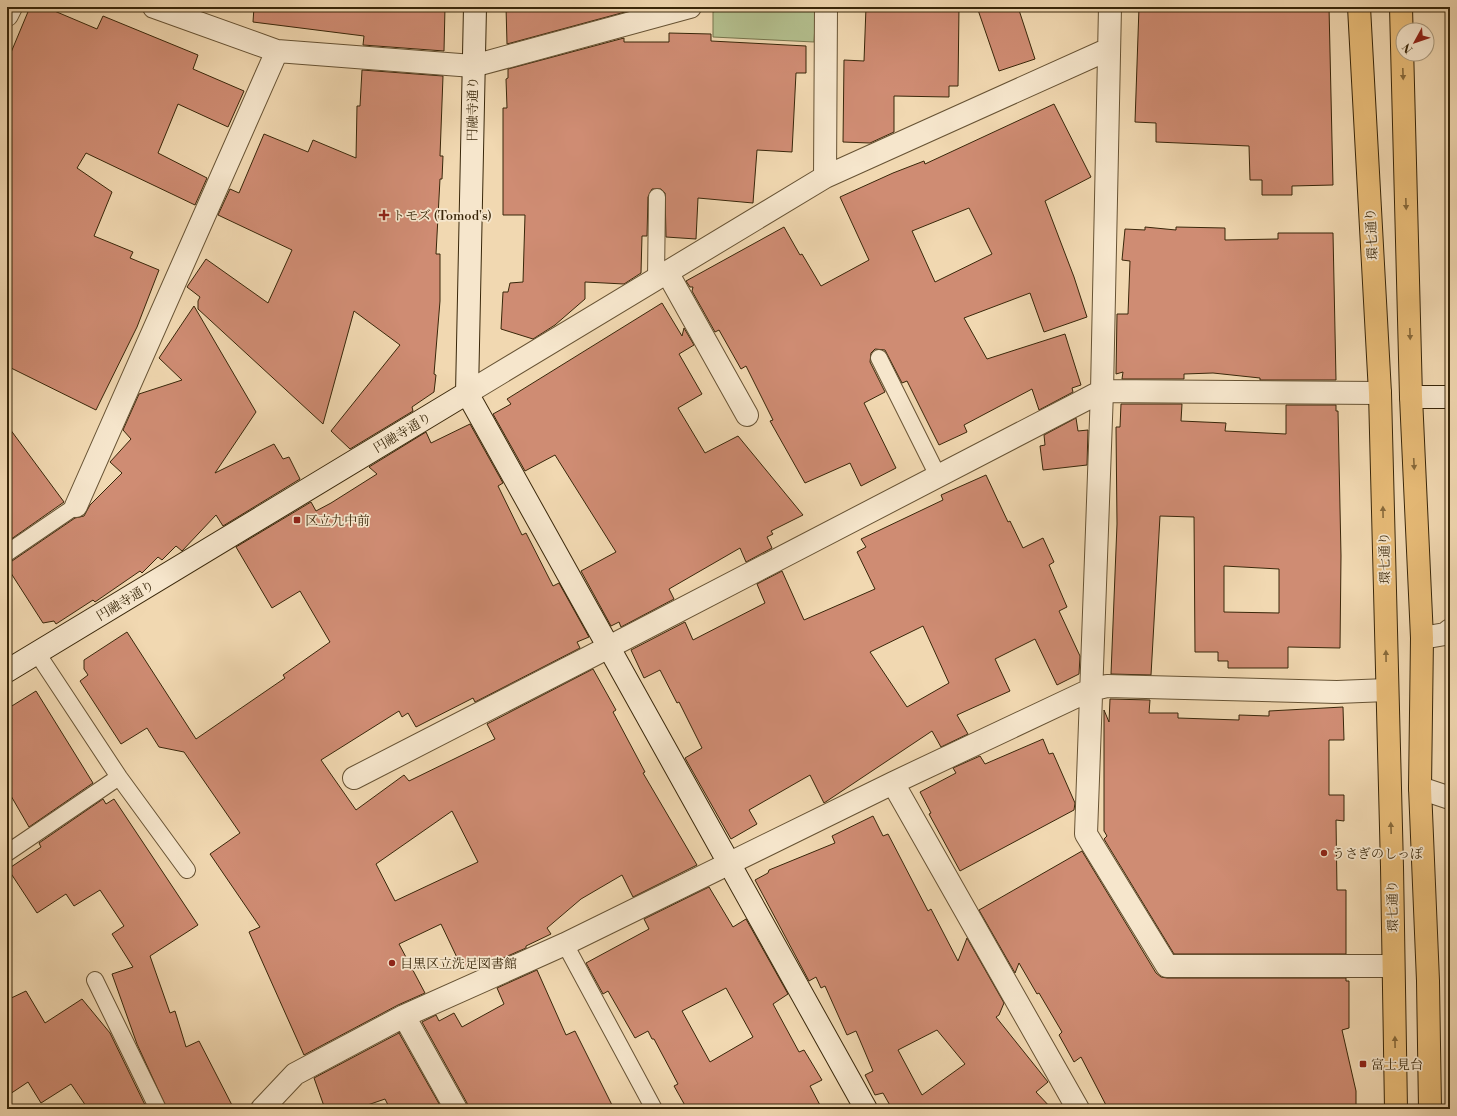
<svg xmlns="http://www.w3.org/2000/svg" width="1457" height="1116" viewBox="0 0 1457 1116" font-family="'Libre Bodoni','Noto Serif JP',serif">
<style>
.green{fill:#b4c08f;stroke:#76744c}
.building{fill:#cf8c73;stroke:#39270a;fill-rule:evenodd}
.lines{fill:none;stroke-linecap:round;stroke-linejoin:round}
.lane-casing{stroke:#675334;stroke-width:18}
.street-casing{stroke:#675334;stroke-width:24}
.secondary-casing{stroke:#39270a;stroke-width:24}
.primary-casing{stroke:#39270a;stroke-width:24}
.lane{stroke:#f6e6cc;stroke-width:16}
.street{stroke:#f6e6cc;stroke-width:22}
.secondary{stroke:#f6e6cc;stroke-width:22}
.primary{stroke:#e8bc78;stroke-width:22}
.oneway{fill:#886a3b}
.poi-dot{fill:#8f2418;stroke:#f6e6cc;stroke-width:1.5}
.labels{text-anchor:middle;stroke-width:3.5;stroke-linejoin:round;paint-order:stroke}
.street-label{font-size:13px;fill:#39270a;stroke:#f6e6cc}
.poi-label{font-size:13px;fill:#39270a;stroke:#f6e6cc;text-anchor:start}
</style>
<rect width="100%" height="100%" fill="#f1d8b1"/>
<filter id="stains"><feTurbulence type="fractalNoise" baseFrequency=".005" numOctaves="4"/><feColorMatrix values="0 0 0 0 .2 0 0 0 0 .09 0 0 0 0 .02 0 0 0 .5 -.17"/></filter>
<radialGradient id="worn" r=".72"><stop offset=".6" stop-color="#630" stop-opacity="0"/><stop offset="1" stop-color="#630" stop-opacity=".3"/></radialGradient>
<!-- green -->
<path class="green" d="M730,7h86l-2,35 -101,-5v-25z"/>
<!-- building -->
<path class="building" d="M30,7h15l52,22 6,-13 95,39 -5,14 51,22 -16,36 -50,-23 -20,49 49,25 -12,27 -109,-52 -9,15 35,24 -18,44 39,16 -3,6 29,12 -22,57 -41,83 -89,-44v-304z
M254,7h191l-1,44 -81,-6 1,-9 -111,-14z
M506,7h119v5l-118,32z
M866,7h93l-1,79h-9v11l-55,-1v36l-24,11 -27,-1 1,-82 20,1z
M977,7h41l17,52 -36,12z
M1139,7h190l4,178 -41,1v9h-30v-15h-12l-1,-34 -93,-4v-19l-21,-1z
M669,33l42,1v7l95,5v27h-10l-4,79 -35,-2 -4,53 -55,-5 -2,41 -30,-2 -1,-44 -4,-4h-9l-4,8 -1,39h-5l-1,37 -17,11 -39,-2v17l-30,26 -22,14 -32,-10 2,-37h5l2,-9 13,-1 2,-67h-22v-107h4l-1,-29 2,-1v-9l116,-31v4h45z
M362,70l81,6 -3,80h3l-1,23h-2l-4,75h4v47l-6,73 2,1 -2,17 -22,15 1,4 -63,38 -19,-18 69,-86 -46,-34 -31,113 -125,-115v-8l2,-4 -13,-10 19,-28 62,44 24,-53 -74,-35 12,-26 9,4 25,-59 44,18 5,-12 43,18 1,-52h3z
M1054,104l37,73 -46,24 29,76 13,40 -43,15 -14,-39 -66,25 23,41 78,-25 16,51 -9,3 1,4 -34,18 -7,-21 -68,36 3,7 -28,13 -32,-64 -5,2 -17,-33 -10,-1 -4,4 -1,9 15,30 -21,11 32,65 -35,18 -11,-23 -45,20 -35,-62 3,-1 -27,-54 -5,3 -22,-39 -4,2 -23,-41 1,-4h-3l-4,-6 98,-54 16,28 2,-1 19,32 48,-26 -29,-63 53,-24 31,-12 1,3zM969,208l23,46 -57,28 -23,-51z
M1145,227l31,3v-3l49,1v12l53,-1v-6h55l3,147h-76v-2l-47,-5 -29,1v5h-62l1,-7 -7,2 1,-60h11l2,-53 -8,-1 3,-31 20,1z
M662,303l20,33 2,-8 10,17 -15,9 23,40 -24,14 27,45 33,-17 65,79 -32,16 2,3 -6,3 5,11 -26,14 -6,-14 -71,41 5,10 -53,28 -2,-5 -8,4 -30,-55 35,-19 -61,-97 -30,16 -32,-57 18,-10 -4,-5z
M194,306l62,106 -41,61 59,-29 9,15 6,-2 11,22 -77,47 -7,-11 -34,36 -6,-5 -14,14 -4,-3 -16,16 -2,-2 -45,31 -2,-2 -37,24 -2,-3 -11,2 -36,-56v-5l5,-1 63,-43 9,-2 6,-11 32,-32 -12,-11 21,-23 -8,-9 16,-36 43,-14 -23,-22z
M1121,404h61l-1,17 45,2 -1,8 61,3v-29h50v6h2l3,145 -1,92 -52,-1v21h-60v-7h-10v-9h-23l-1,-135 -34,-1 -9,159 -40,-1 6,-150 -1,-97h4zM1224,566l55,3v44l-55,-1z
M1076,418l2,13 10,-1 -1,35 -44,5 -3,-24 5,-1 -1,-10z
M470,424l33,59 -5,3 24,49 4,-2 27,53 6,-3 30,54 -12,5 3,6 -105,54 -2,-4 -57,29 -8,-14 -6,4 -3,-6 -78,49 35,50 48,-35 5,6 86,-42 -8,-15 106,-55 23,41 -3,2 32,60 -2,1 54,92 -64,32 -11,-22 -41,24 -34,29 4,6 -25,12v2l-39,17 -4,-7 -21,10 -21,-44 -42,20 26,49 -27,12 -94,50 -55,-123 11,-5 -50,-73 30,-21 -56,-81 -25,-5 -12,-19 -26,16 -41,-63 8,-6 -4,-6v-9l43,-28 69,107 89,-61 -2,-3 47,-33 -30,-51 -28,17 -36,-61 75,-45 5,9 15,-8 46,-29 -8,-7 57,-35 5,11zM452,811l26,51 -83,39 -19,-37z
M7,425l57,77 -57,40z
M986,475l22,47 2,-1 13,27 20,-10 11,24 -5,3 18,42 -8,4 21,45 -1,18 -22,11 -22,-46 -40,20 15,32 -53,24 11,19 -27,13 -9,-16 -108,72 -14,-28 -61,35 8,14 -26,15 -46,-81 17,-10 -23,-46 -2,1 -17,-33 -16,8 -13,-28 54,-28 8,18 72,-37 -8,-19 25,-13 22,49 71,-31 -18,-37 9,-5 -5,-8 82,-39 -2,-5zM923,626l26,57 -42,24 -37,-55z
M36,691l57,92 -64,44 -22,-38v-80z
M1110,699l40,1 -1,13h29v5l61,2v-5l30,1v-5l74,-4 1,33h-15v55h15v26l-8,-1 1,70h9v64h-172l-70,-115 3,-3 -3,-5v-121l5,12z
M1043,739l6,15 4,-1 22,50 -1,7 -114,61 -31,-57 2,-1 -11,-21 36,-19 -3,-5 27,-12 5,8z
M103,799l3,5 8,-5 84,126 -48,31 20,57 5,-2 11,36 13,-6 35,68h-67l-30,-65 -25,-70 21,-7 -21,-33 12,-8 -24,-36 -26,16 -8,-12 -29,19 -29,-44 33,-22 -2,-4z
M873,816l10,20 5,-2 40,77 3,-2 27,52 9,-23 37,65 -5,12 -3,2 52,65 -12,10 16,17h-160l-9,-16 -8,2 -10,-20 8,-4 -17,-40 -9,4 -22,-49 -4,2 -5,-11 -7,4 -54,-101 13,-7 1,-3 66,-27 -3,-7zM937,1030l28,34 -43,31 -24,-45z
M1082,851l74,122 5,4 6,1h179v3h3v47l-7,2 14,61v18h-248l-27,-52 -7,5 -15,-27 3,-3 -23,-39 -2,1 -18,-31 -4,10 -36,-63z
M709,887l24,40 13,-8 42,75 -15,10 26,48 5,-2 18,30 -12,6 12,23h-135l-13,-23 4,-2 -24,-45h-2l-4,-8 -13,7 -27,-47 -5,3 -17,-31 63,-34 -5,-10zM726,988l27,49 -43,25 -28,-51z
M537,970l29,65 9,-4 39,78h-146l-1,-6 -45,-81 14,-7 3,6 15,-8 8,14 42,-23 -7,-16z
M26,991l19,32 37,-24 28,34 37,76h-59l-17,-25 -30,19 -13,-21 -21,14v-96z
M399,1033l43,76h-52l-5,-10 -29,10h-31l-11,-31z"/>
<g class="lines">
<!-- lane casing -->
<g class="lane-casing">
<path id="lane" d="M656,279l1,-82
M879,358l59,118
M7,553l69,-47
M37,653l82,124 68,93
M7,853l112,-76
M565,944l89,165
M95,980l63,129"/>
</g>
<!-- street casing -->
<g class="street-casing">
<path id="street" d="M154,7l123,44 196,15 217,-59
M1110,7l-8,384 -16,443 81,132h226
M7,15l4,-8
M825,177l1,-170
M667,272l80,143
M467,393l358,-216 284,-128
M76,506l201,-455
M1422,638l23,-4 5,-4
M354,778l255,-131 493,-256 278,2
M893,783l185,326
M1420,788l30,10
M404,1016l52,93
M262,1109l33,-35 109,-58 161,-72 328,-161 197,-93 17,-4 230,6 50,-2"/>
</g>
<!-- secondary casing -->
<g class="secondary-casing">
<path id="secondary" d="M467,393l399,716
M467,393l8,-386
M1411,397h39
M7,671l460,-278"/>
</g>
<!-- primary casing -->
<g class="primary-casing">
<path id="primary" d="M1359,7l21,386 12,474 4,242
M1401,7l10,390 11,241 -2,150 8,193 2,128"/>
</g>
<!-- lane -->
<use href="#lane" class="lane"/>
<!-- street -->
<use href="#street" class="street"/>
<!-- secondary -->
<use href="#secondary" class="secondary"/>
<!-- primary -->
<use href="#primary" class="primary"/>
</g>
<!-- one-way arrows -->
<defs><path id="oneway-solid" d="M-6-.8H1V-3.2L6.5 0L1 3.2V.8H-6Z"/></defs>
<g class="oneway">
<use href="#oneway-solid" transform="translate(1403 74) rotate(88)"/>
<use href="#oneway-solid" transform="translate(1406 204) rotate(88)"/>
<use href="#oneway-solid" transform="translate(1410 334) rotate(88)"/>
<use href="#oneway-solid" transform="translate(1414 464) rotate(87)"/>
<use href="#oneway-solid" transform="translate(1383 512) rotate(-91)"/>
<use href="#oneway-solid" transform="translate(1386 656) rotate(-91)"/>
<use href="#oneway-solid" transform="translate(1391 828) rotate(-92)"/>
<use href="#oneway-solid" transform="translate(1395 1042) rotate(-91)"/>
</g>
<!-- markers -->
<g class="poi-dot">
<path d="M382 209h4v4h4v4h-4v4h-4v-4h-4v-4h4z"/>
<rect x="293" y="516" width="8" height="8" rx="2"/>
<circle cx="1324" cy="853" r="4"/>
<circle cx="392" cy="963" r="4"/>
<rect x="1359" y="1060" width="8" height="8" rx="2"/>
</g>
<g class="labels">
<!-- street labels -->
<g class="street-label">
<text transform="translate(472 109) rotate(-89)" y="5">円融寺通り</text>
<text transform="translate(1371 234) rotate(-93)" y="5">環七通り</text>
<text transform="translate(402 432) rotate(-31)" y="5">円融寺通り</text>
<text transform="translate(1384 558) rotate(-91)" y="5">環七通り</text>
<text transform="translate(125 600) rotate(-31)" y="5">円融寺通り</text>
<text transform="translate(1392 906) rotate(-91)" y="5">環七通り</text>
</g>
<!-- poi labels -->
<g class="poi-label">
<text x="392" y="220">トモズ (Tomod's)</text>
<text x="305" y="525">区立九中前</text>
<text x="1332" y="858">うさぎのしっぽ</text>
<text x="400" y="968">目黒区立洗足図書館</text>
<text x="1371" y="1069">富士見台</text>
</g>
</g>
<!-- margin -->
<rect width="1457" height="1116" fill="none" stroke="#f1d8b1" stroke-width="24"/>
<rect x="8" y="8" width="1441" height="1100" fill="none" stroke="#39270a" stroke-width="2"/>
<rect x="12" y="12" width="1433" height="1092" fill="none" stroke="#39270a"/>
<!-- north arrow -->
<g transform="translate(1415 42) rotate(230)"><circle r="19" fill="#f6e6cc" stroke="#aa9a7e"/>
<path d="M0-3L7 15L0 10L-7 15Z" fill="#8f2418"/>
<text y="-6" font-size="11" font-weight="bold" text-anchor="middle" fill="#39270a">N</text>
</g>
<rect width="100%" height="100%" filter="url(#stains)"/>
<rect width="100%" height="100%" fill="url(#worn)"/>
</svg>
